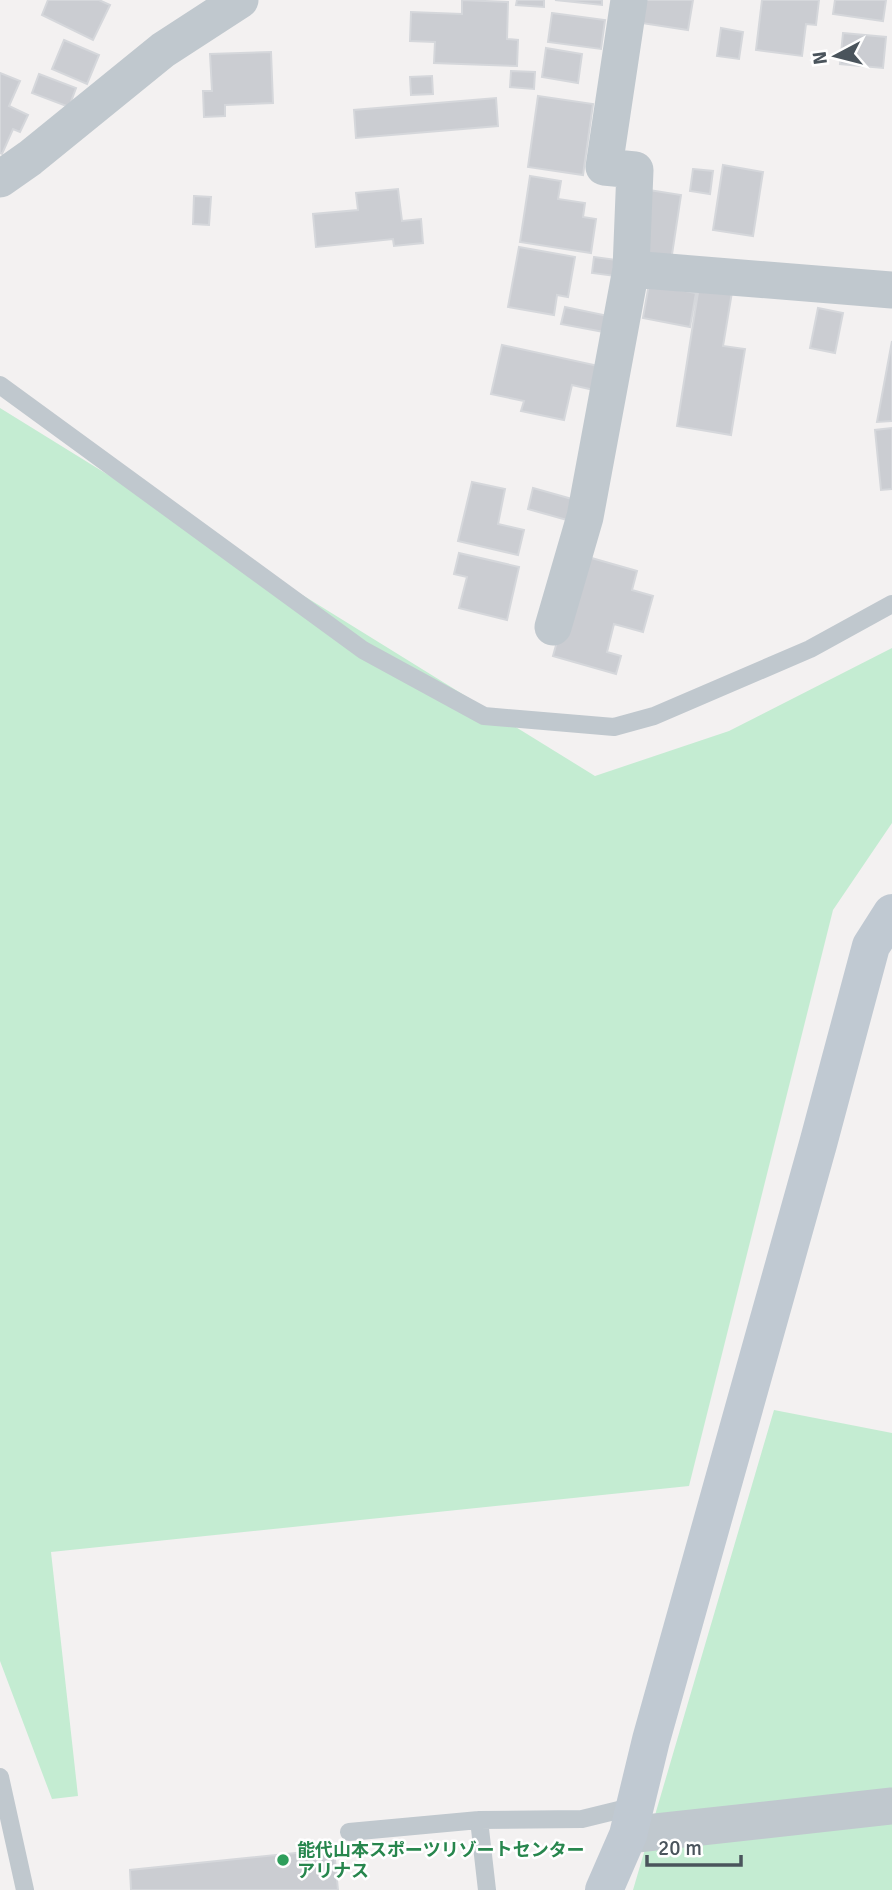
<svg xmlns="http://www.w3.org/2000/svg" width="892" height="1890" viewBox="0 0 892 1890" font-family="Signika,'Noto Sans JP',sans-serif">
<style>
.green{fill:#c4ecd2}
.building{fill:#cbcdd2;stroke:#d5d7db;stroke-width:2}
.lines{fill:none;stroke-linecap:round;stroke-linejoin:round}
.lane{stroke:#c0c8ce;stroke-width:18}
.street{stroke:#c0c8ce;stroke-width:37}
.secondary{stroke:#c0c9d2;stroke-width:38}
.leisure-dot{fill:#2e9e5b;stroke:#fff;stroke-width:2.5}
.labels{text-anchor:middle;stroke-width:5;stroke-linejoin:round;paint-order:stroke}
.leisure-label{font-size:18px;font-weight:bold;fill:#27864d;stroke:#fff;text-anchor:start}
</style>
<rect width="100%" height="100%" fill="#f3f1f1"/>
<!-- green -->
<path class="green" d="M0,408l595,368 134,-45 163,-83v175l-59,87 -144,576 -638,66 27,244 -26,3 -52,-138z
M774,1410l118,23v457h-259z"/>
<!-- building -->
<path class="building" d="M48,0h51l11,5 -17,35 -51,-25z
M462,0l46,2 -1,37 11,1 -1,26 -83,-3 1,-21 -25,-1 1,-29 51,2z
M517,0h27v7l-28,-2z
M555,0h47v5z
M639,0h54l-5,30 -53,-8z
M762,0h57l-3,25 -10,-1 -4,32 -46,-6z
M835,0h51l-3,21 -50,-7z
M552,13l53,7 -4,29 -53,-7z
M721,28l22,4 -4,27 -22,-3z
M843,33l43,4 -3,31 -43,-4z
M64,40l35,15 -12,29 -35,-15z
M546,48l36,6 -4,29 -36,-6z
M271,52l2,51 -48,2v11l-21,1 -1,-26h9l-2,-37z
M511,71l24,1 -1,17 -24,-2z
M0,73l20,8 -11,25 19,9 -8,17 -7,-3 -11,25 -2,-1z
M39,74l37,14 -7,19 -37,-14z
M432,76l1,18 -22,1 -1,-18z
M538,96l55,8 -10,71 -55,-8z
M496,98l2,28 -142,12 -2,-28z
M723,165l40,7 -10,64 -40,-6z
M693,169l20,2 -3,23 -20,-3z
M530,176l31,5 -3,18 27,4 -2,14 13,2 -5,34 -71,-11z
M398,189l4,32 19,-2 2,24 -29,3 -1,-7 -77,8 -3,-33 45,-4 -2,-17z
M649,190l32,5 -10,66 -33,-5z
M194,196l17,1 -2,28 -16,-1z
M519,247l56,10 -7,40 -11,-2 -3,20 -46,-8z
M594,257l23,3 -2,16 -23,-3z
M649,284l47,9 -6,34 -47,-9z
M699,286l33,6 -9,54 22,3 -14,86 -54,-9z
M565,307l43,9 -4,16 -43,-8z
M818,308l25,5 -8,40 -25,-5z
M892,341v80l-15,1z
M502,345l101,22 -5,24 -26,-6 -8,35 -43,-9 3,-10 -33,-7z
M892,428v61l-11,1 -6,-60z
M472,482l33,7 -7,35 26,6 -6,25 -60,-14z
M533,488l39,11 -5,21 -39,-11z
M459,553l60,14 -12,53 -48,-12 8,-31 -13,-3z
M581,555l56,16 -5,19 21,6 -10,36 -29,-8 -7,28 14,4 -5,18 -63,-18z
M334,1849l4,41h-207l-1,-20z"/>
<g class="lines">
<!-- lane -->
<path class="lane" d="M0,385l363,265 121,66 130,11 40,-11 156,-67 82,-45
M0,1777l25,113
M479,1820l8,70
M349,1832l130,-12 103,-1 53,-13"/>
<!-- street -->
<path class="street" d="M629,0l-25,167 31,3 -4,99 261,21
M0,179l30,-21 133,-108 77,-50
M553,627l32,-110 46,-248
M628,1835l264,-29"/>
<!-- secondary -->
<path class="secondary" d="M604,1890l24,-55 23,-95 167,-596 53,-198 21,-33"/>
</g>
<!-- markers -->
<circle class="leisure-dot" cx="283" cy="1860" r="7"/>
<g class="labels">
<!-- leisure labels -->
<g class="leisure-label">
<text x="297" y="1856">能代山本スポーツリゾートセンター<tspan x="297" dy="21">アリナス</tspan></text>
</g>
</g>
<!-- north arrow -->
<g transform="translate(836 56) rotate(263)" stroke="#ffffff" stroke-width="5" paint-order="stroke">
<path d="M0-5L12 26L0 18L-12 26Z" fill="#4a545c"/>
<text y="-10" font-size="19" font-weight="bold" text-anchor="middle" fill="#4a545c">N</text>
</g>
<!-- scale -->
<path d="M647 1855v10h94v-10" fill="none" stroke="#4a545c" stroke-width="3.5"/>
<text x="658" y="1855" font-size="21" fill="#4a545c" stroke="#ffffff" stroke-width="5" paint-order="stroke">20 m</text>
</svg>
